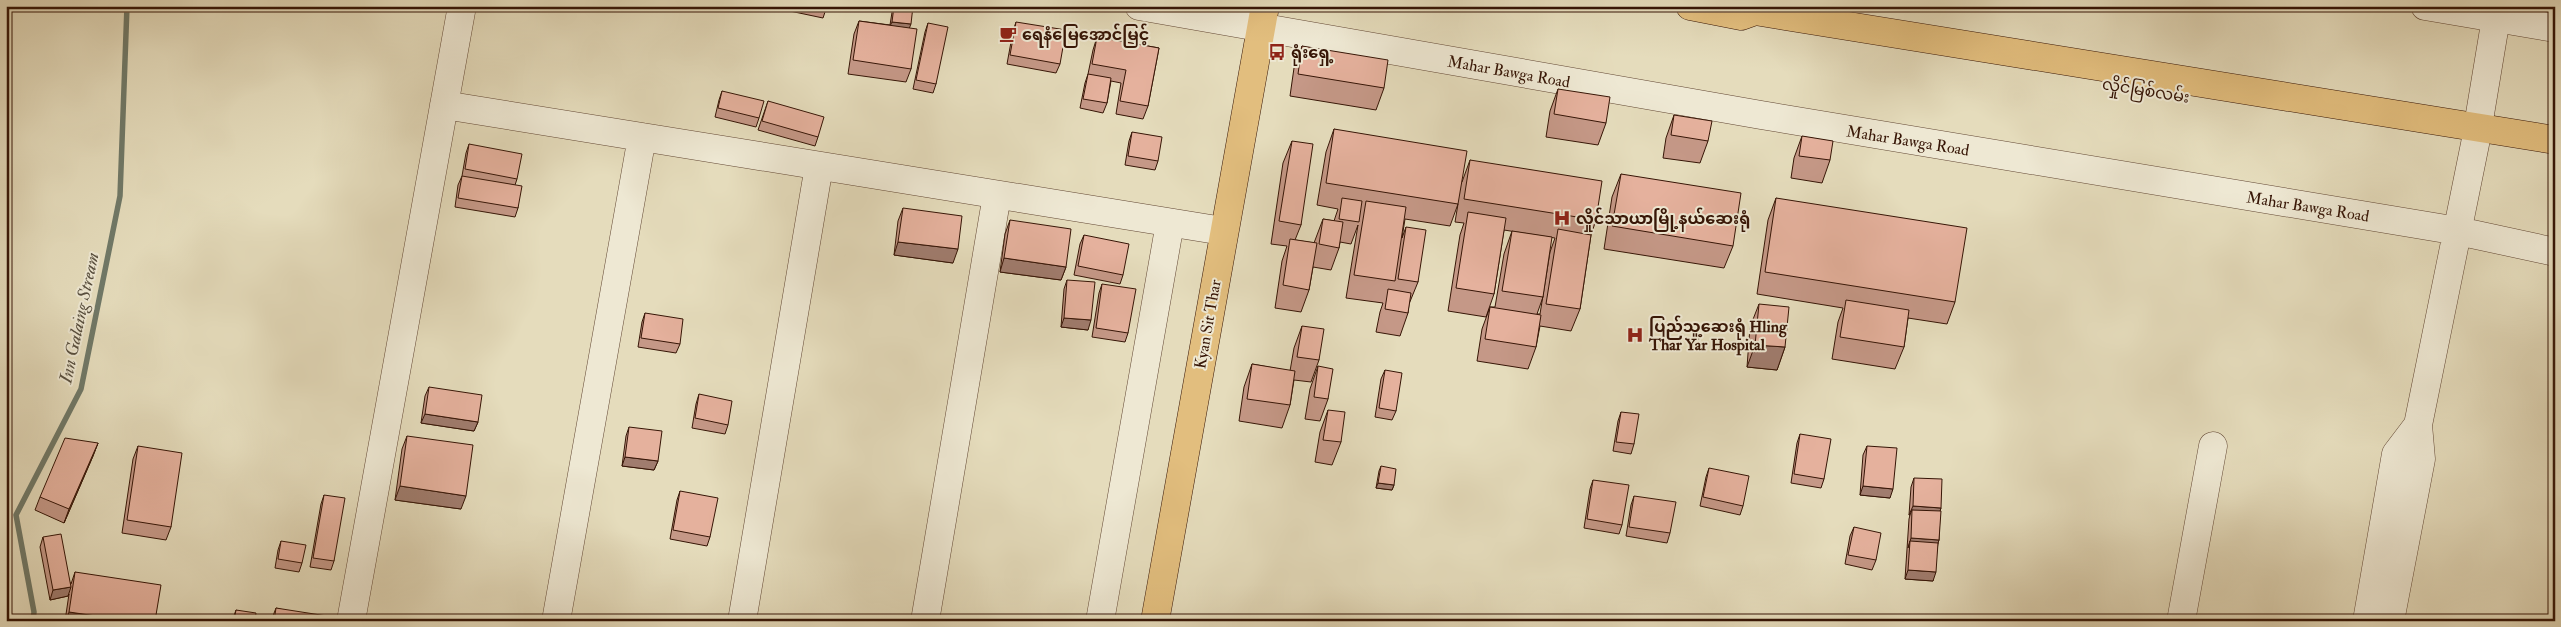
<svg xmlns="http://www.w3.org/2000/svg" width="2561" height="627" viewBox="0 0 2561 627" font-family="'IM FELL Double Pica','Noto Sans Myanmar',serif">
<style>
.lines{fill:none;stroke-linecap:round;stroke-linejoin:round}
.stream{stroke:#707968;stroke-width:5.5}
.minor-casing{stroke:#624734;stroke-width:29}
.major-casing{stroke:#361506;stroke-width:29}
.minor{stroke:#eee8d3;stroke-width:28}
.major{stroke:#e2be7e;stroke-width:28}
.wall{fill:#c59887;stroke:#361506}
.shaded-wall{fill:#a07c6e;stroke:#361506}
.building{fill:#e5b19d;stroke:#361506}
.labels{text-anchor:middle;stroke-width:4;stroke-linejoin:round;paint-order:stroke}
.poi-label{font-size:16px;font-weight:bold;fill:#361506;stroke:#eee8d3;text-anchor:start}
.street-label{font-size:16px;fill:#361506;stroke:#eee8d3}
.water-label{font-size:18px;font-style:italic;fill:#584f3f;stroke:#eee8d3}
</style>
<rect width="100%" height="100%" fill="#e5dcbc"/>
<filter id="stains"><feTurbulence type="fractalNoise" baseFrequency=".004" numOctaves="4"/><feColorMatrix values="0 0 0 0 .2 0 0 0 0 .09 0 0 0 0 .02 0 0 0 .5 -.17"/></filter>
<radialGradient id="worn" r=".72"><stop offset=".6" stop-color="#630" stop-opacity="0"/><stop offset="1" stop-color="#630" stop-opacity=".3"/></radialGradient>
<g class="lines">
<!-- stream -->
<path class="stream" d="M33,621l1,-9 -18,-97 65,-126 39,-193 7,-190"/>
<!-- minor casing -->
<g class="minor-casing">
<path id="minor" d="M1139,6l622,109 697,116 97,21
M2425,6l130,22
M444,105l779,126
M351,621l111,-615
M556,621l86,-484
M742,621l77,-455
M925,621l72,-426
M1100,621l70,-398
M2181,621l32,-175
M2367,621l29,-167 22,-29
M2390,621l31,-162 -3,-34 57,-281 21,-126"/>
</g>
<!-- major casing -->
<g class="major-casing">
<path id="major" d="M1690,6l51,10 14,-5 800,129
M1155,621l110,-615"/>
</g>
<!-- minor -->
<use href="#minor" class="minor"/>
<!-- major -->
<use href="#major" class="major"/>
</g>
<!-- wall -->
<path class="wall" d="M785,6h42l-4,12 -38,-8z
M893,6h20l-4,22 2,41 -5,13 -58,-8 6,-40 5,-13 31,4z
M1016,22l44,42 -4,9 -49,-9 6,-33z
M928,23l8,61 -3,9 -20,-4 12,-57z
M1097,37l62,11 -11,58 -5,13 -27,-5 5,-31 -10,-2 -4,22 -4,10 -23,-5 5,-25 3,-9 5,-24z
M1302,46l82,42 -8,22 -86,-14 4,-28z
M1558,89l48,34 -8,22 -52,-8 4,-26z
M722,91l37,27 -3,9 -41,-10 4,-17z
M768,101l50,36 -3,9 -57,-16z
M1674,115l34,26 -8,22 -37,-5 3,-20z
M1334,129l128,53 8,-22 126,60 -5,15 -11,74 -9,22 -31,-5 -4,21 -8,22 -51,-8 5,-32 8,-22h5l9,-53 8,-23 31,66 -6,17h3l10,-62 5,-14 -51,-8 -10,64 -8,23 -38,-6 12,-76 4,-12 -9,-1 3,-18 -8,22 -45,-7 -3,19 4,-11 12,55 -9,22 -1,9 -8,23 -24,-4 4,-20 3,-9 -37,-5 12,-73 -7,19 -11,-2 -1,6 -8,22 -18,-3 -4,23 -8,22 -26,-4 7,-47 5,-15 -16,-2 12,-81 9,-22 9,84 -6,15 19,3 9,-24 11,2 4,-12 -21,-4 9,-53z
M1132,132l26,29 -3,9 -30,-5 4,-24z
M1802,136l28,24 -8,23 -31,-5 3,-20z
M469,144l48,35 -2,6 3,23 -3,9 -60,-10 3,-22 4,-9 4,-23z
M1621,174l112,72 -9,22 -120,-19 8,-52z
M1776,198l179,104 -8,22 -39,-6 -4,29 -9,22 -63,-10 6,-37 5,-14 -86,-14 11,-74z
M903,208l50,55 -59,-8 4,-34z
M1010,220l56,47 -5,13 -61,-8 5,-38z
M1084,235l39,40 -3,9 -46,-9 6,-31z
M1067,280l21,50 -27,-3 3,-38z
M1102,284l26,49 -3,9 -33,-5 7,-44z
M1759,304l26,43 -8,23 -30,-3 3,-40z
M645,313l35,31 -4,9 -38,-6 4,-25z
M1302,326l17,34 -8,22 -17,-2 -4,25 -8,23 -43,-7 5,-34 8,-23 38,7 4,-23z
M1318,366l10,33 -8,22 -15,-2 5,-30z
M1385,370l11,41 -4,9 -17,-3 6,-38z
M429,387l49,35 -4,9 -53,-8 4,-27z
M699,394l29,31 -3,9 -33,-6 4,-24z
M1328,410l13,32 -9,23 -17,-3 5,-30z
M1621,412l13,32 -3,10 -18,-3 5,-30z
M629,427l29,34 -4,9 -32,-4 4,-30z
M1800,434l24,45 -3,9 -30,-5 6,-40z
M407,436l54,73 -66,-9 7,-51z
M98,443l-5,13 -29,67 -29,-13 5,-13z
M138,446l33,81 -5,13 -44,-7 11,-74z
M1867,446l23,52 -30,-3 3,-40z
M1381,466l13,19 -2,5 -16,-2 3,-17z
M1709,468l34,38 -3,9 -40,-9 6,-29z
M1914,478l27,30 -1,3 -1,29 -1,3 -5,38 -28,-2 4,-60 1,-4h-1l2,-28z
M1593,480l29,45 -3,9 -35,-6 6,-39z
M680,491l30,46 -3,9 -37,-7 7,-39z
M324,495l10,66 -3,9 -21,-3 11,-63z
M1634,496l36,37 -3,10 -41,-7 5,-31z
M1854,527l22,33 -4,10 -27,-6 5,-28z
M43,537l28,47 4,-12 80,49h-90l4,-27 -1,2 -18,4 -10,-53z
M281,541l21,22 -3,9 -24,-4 3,-18z
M276,608l50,13h-55z
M236,610l19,11h-23z"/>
<!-- shaded-wall -->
<path class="shaded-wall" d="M892,22l19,2 -2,5 -19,-3z
M898,242l60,7 -5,14 -59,-8z
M1004,258l62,9 -5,13 -61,-8z
M1064,318l27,2 -3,10 -27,-3z
M1755,345l30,2 -8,23 -30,-3z
M425,414l53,8 -4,9 -53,-8z
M98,443l-5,13 -29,67 5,-14z
M625,457l33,4 -4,9 -32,-4z
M1378,483l16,2 -2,5 -16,-2z
M400,486l66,10 -5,13 -66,-9z
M1863,486l30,3 -3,9 -30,-3z
M1913,506l28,2 -3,9 -26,-7 -2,5h-1z
M1911,538l28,2 -3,9 -26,-8 -2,7z
M1908,570l28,2 -3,9 -28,-2z
M71,587l-3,9 -18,4 3,-10z
M69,612l61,9h-64z"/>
<!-- building -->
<path class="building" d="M814,6h13l-1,3z
M894,6h19l-2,18 -19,-2z
M859,21l58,8 -6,40 -58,-9z
M1016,22l50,8 -6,34 -50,-9z
M928,23l20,4 -12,57 -20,-4z
M1097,37l62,11 -11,58 -28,-5 6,-31 -34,-6z
M1302,46l86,14 -4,28 -86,-14z
M1088,74l23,4 -4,25 -24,-4z
M1558,89l52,8 -4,26 -52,-9z
M722,91l42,10 -5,17 -41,-10z
M768,101l56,16 -6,20 -56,-16z
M1674,115l38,6 -4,20 -37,-6z
M1334,129l133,22 -9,53 -132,-21z
M1132,132l30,5 -4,24 -30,-5z
M1802,136l31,5 -3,19 -31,-4z
M1292,141l21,3 -12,81 -22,-4z
M469,144l53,10 -5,25 -52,-10z
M1470,160l132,21 -6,39 -132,-21z
M1621,174l120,19 -8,53 -121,-20z
M462,176l60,10 -4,22 -60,-10z
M1342,198l20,3 -3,21 -20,-3z
M1776,198l191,30 -12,74 -190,-30z
M1366,201l40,6 -11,74 -41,-6z
M903,208l59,8 -4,33 -60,-7z
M1468,212l38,6 -12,76 -38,-6z
M1323,219l20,3 -4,26 -20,-4z
M1010,220l61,9 -5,38 -62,-9z
M1406,227l20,3 -8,52 -20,-3z
M1558,229l33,6 -11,74 -34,-5z
M1512,231l40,6 -9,60 -41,-6z
M1084,235l45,9 -6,31 -45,-9z
M1290,239l27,4 -8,47 -26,-5z
M1067,280l28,2 -4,38 -27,-2z
M1102,284l34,5 -8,44 -32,-5z
M1388,289l23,4 -3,20 -23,-4z
M1846,300l63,10 -5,37 -64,-10z
M1759,304l30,3 -4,40 -30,-2z
M1490,307l51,8 -5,32 -51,-8z
M645,313l38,6 -3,25 -39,-6z
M1302,326l22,3 -5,31 -22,-3z
M1252,364l43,7 -5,34 -43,-6z
M1318,366l15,3 -5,30 -14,-2z
M1385,370l17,3 -6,38 -17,-3z
M429,387l53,8 -4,27 -53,-8z
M699,394l33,7 -4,24 -33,-7z
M1328,410l17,2 -4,30 -18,-2z
M1621,412l18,2 -5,30 -18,-2z
M629,427l33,4 -4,30 -33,-4z
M1800,434l31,5 -7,40 -30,-5z
M407,436l66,9 -7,51 -66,-10z
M65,438l33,5 -29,66 -29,-12z
M138,446l44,7 -11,74 -44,-7z
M1867,446l30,2 -4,41 -30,-3z
M1381,466l15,3 -2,16 -16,-2z
M1709,468l40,8 -6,30 -40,-9z
M1914,478l28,1 -1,29 -28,-2z
M1593,480l36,5 -7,40 -35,-6z
M680,491l38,7 -8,39 -37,-7z
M324,495l21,3 -11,63 -21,-3z
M1634,496l42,6 -6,31 -41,-6z
M1912,510l29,1 -2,29 -28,-2z
M1854,527l27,6 -5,27 -28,-5z
M61,534l10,53 -18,3 -10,-53z
M281,541l25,4 -4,18 -24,-4z
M1910,541l28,2 -2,29 -28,-2z
M75,572l86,13 -6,36h-25l-61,-9z
M276,608l51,8 -1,5h-52z
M236,610l20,3 -1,8h-21z"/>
<!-- icons -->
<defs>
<g id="cafe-bare" transform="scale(1.35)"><path d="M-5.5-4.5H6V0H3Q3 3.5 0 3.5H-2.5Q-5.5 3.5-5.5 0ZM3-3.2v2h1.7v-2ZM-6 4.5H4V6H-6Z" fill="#8f2418" stroke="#eee8d3" stroke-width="2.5" paint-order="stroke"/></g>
<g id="bus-bare" transform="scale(1.35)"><path d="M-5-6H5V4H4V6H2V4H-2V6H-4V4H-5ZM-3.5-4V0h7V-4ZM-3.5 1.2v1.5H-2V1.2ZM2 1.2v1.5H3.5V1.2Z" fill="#8f2418" stroke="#eee8d3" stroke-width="2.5" paint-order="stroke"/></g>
<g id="hospital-bare" transform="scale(1.35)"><path d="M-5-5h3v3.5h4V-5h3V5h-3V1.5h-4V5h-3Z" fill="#8f2418" stroke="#eee8d3" stroke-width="2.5" paint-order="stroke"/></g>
</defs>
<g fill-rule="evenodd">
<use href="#cafe-bare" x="1008" y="34"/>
<use href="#bus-bare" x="1277" y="52"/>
<use href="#hospital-bare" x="1562" y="218"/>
<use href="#hospital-bare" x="1635" y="335"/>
</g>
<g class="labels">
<!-- poi labels -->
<g class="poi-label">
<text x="1022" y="40">ရေနံမြေအောင်မြင့်</text>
<text x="1291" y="58">ရုံးရှေ့</text>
<text x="1576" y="224">လှိုင်သာယာမြို့နယ်ဆေးရုံ</text>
<text x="1649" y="332">ပြည်သူ့ဆေးရုံ Hling<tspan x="1649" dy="18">Thar Yar Hospital</tspan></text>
</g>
<!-- street labels -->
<g class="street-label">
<text transform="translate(1509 71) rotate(10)" y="6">Mahar Bawga Road</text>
<text transform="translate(2146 90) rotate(9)" y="6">လှိုင်မြစ်လမ်း</text>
<text transform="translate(1908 140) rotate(9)" y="6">Mahar Bawga Road</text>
<text transform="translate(2308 206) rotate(9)" y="6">Mahar Bawga Road</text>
<text transform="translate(1207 324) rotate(-80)" y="6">Kyan Sit Thar</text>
</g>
<!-- water labels -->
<g class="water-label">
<text transform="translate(79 318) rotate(-78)" y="6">Inn Galaing Stream</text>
</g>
</g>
<!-- margin -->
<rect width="2561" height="627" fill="none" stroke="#e5dcbc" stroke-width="25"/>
<rect x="8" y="8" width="2546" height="612" fill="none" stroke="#361506" stroke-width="2.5"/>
<rect x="12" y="12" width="2536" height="602" fill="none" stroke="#361506"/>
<rect width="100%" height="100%" filter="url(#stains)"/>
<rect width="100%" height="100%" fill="url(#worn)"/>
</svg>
